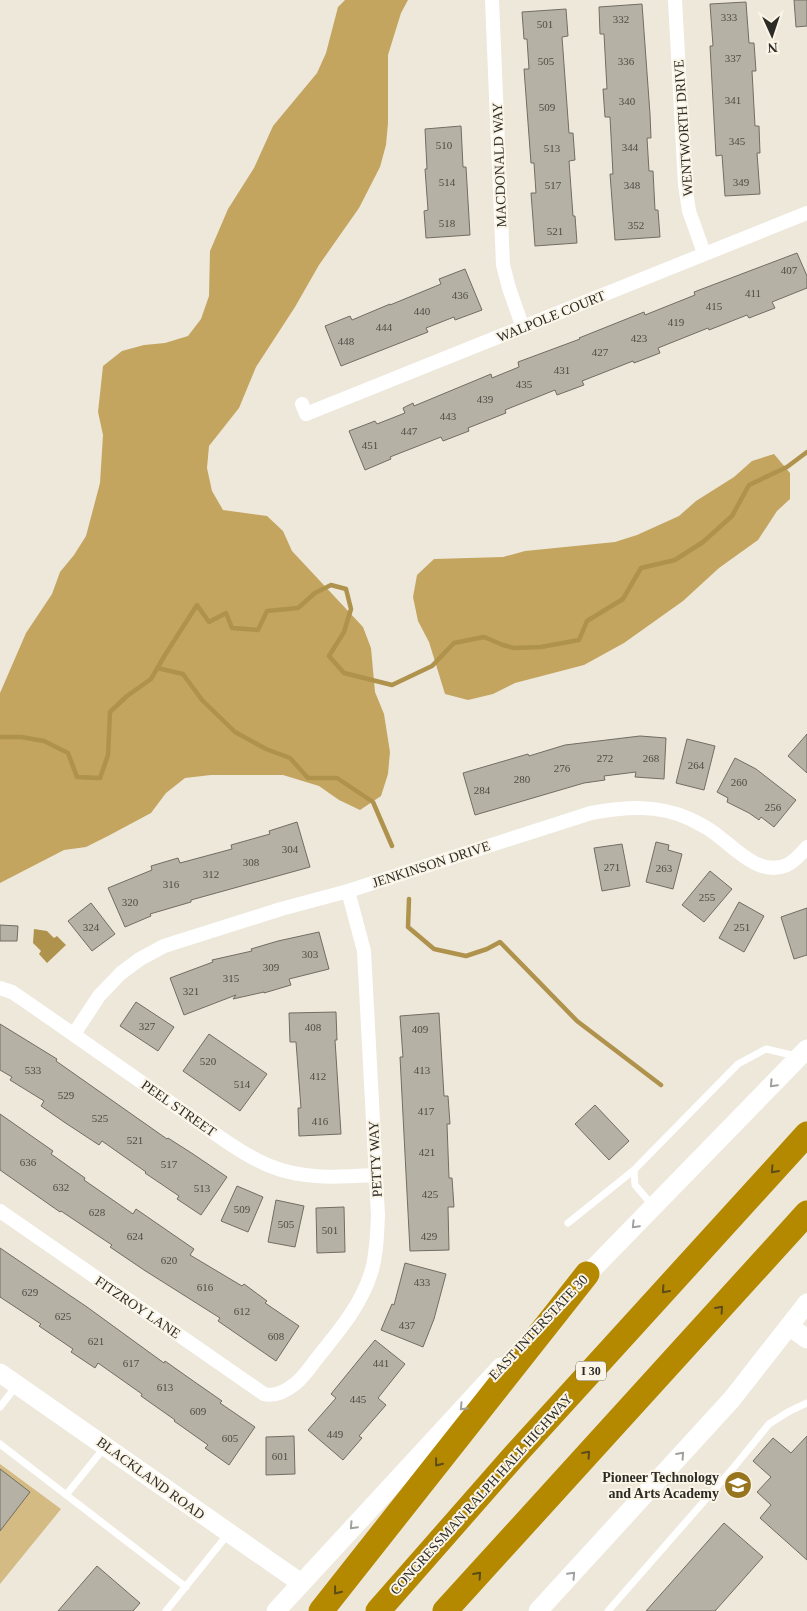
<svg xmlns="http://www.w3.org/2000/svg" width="807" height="1611" viewBox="0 0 807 1611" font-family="'Times New Roman',serif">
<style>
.green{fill:#d4bb84}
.forest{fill:#c3a560}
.water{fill:#af924c}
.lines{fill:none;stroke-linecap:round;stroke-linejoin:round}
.stream{stroke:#af924c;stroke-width:4.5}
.building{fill:#b6b1a5;stroke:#726d62}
.lane{stroke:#fff;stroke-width:7}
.street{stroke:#fff;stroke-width:14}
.secondary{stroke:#fff;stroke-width:19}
.highway{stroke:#b48900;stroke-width:25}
.oneway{stroke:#a0a09d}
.oneway2{stroke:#5c4c19}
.labels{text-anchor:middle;stroke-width:4;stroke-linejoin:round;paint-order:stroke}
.number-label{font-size:11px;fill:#4f4c46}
.shield{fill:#fbf5e8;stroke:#6b6860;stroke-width:1}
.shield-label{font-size:12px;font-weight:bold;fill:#2d2b26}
.street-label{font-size:14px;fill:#2d2b26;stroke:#fbf5e8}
.poi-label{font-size:14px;font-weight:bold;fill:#2d2b26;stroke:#fbf5e8;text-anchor:end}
</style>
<rect width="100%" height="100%" fill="#eee8db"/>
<!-- green -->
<path class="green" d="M0,1464l61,45 -61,75z"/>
<!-- forest -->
<path class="forest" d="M345,0h63l-7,13 -13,42v68l-2,22 -6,22 -21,41 -40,57 -24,42 -39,60 -17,41 -30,38 -2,22 5,23 11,19 44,6 16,15 9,20 71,76 8,21 4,44 9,22 6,38 -2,22 -7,22 -21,14 -21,-10 -20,-14 -36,-11h-72l-26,3 -19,15 -15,20 -43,23 -22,11 -22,3 -64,33v-190l26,-60 26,-39 8,-22 14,-17 12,-19 14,-53 3,-48 -5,-23 5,-46 19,-15 22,-6 21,-2 23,-7 13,-17 8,-23 1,-45 18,-42 26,-41 19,-42 44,-53 9,-20 12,-46z
M774,454l16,19v26l-13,12 -19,29 -39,28 -36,33 -59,42 -40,22 -69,18 -22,11 -25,6 -23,-6 -16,-52 -11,-21 -5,-24 4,-22 17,-16 69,-2 22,-6 90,-9 22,-7 42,-19 17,-15 38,-24 18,-16z"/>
<!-- water -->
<path class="water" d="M34,929l13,2 7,7 3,-2 9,9 -19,18 -8,-9 2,-3 -8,-8z"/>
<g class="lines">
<!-- stream -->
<path class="stream" d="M157,668l26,6 19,26 33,32 31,17 24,9 18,20h29l36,24 19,44
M0,737h21l23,4 24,12 9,24 23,1 8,-23 2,-43 17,-16 24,-17 14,-24 32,-50 12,17 17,-9 6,15 26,2 9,-19 31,-3 17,-15 16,-8 15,4 5,20 -7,23 -15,24 15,17 48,12 40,-19 22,-23 30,-6 19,8 11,3 27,-1 38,-7 8,-19 36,-22 18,-31 34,-8 28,-18 29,-26 17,-31 38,-18 20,-15
M409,899l-1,28 26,22 32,7 21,-7 13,-7 77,79 84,64"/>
</g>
<!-- building -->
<path class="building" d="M794,0h13v26l-11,1z
M746,2l3,41h5l2,28h-4l3,55h4l1,27h-3l3,41 -35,2 -3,-41 -6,1 -6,-110h3l-3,-42z
M642,4l8,110 1,24h-4l2,33h4l2,39h3l2,27 -45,3 -5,-66h3l-3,-57h-5l-2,-28h4l-3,-55h-4l-1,-27z
M566,9l2,27 -6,1 7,96h4l2,27 -6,1 4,55h2l2,27 -42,3 -4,-53h5l-2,-30h-3l-7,-94h5l-2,-30h-3l-2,-27z
M461,126l2,41h3l4,68 -44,3 -2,-27 4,-1 -3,-41h2l-2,-40z
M797,253l10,23v12l-35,14 3,6 -26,10 -2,-3 -38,15 -1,-2 -50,20 2,5 -26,10 -1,-2 -51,20 2,4 -27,10 -2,-5 -50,20 1,3 -38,15 1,3 -26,10 -2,-4 -51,20 1,2 -26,11 -16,-39 26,-10 2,3 28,-11 -2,-5 10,-5 1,3 77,-32 1,4 27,-11 -1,-5 62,-23 -1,-1 65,-26 1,3 50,-20 -1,-3z
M465,269l17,41 -27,10 -1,-3 -28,11 2,4 -87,34 -16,-40 25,-10 2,4 38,-16v1l51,-21 -2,-5z
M807,734v39l-19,-17z
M640,736l26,2 -2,41 -29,-2 1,-5 -32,4 1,4 -21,3 -109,32 -12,-42 65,-19 1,2 36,-11z
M687,739l28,7 -11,44 -28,-7z
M735,758l21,11 40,31 -22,27 -13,-10 -2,3 -10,-7 -22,-11 1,-4 -11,-6z
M297,822l13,45 -119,33v2l-41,12 1,2 -26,11 -17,-39 44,-18 -1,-4 27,-8 2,5 52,-14 -1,-4 39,-11 -1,-3z
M656,842l13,3 -1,5 14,4 -9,35 -27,-7z
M622,844l8,42 -28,5 -8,-43z
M710,871l22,18 -28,33 -22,-17z
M739,902l25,14 -20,36 -25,-14z
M91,903l24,31 -23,17 -24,-30z
M807,908v47l-13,4 -13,-42z
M0,925l18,1 -1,15h-17z
M319,932l10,37 -40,10 2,6 -27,8v-1l-31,7 3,-4 -52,20 -14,-37 43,-16 -1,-2 40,-9 -1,-2 27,-8z
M136,1002l38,25 -16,24 -38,-25z
M336,1012l1,28h-2l6,94 -42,2 -1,-28h3l-5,-66h-6l-1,-29z
M439,1013l5,83h4l2,28h-3l2,54h3l2,29h-6l1,43 -39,1 -10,-194h3l-3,-41z
M0,1024l57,35 -1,2 111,78 1,-1 25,16 34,23 -26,38 -24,-16 2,-3 -34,-23 1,-1 -44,-31 -3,4 -35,-23 -23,-16 3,-5 -34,-21 2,-3 -12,-7z
M209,1034l58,40 -27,37 -57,-40z
M595,1105l34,36 -20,19 -34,-36z
M0,1114l53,37 -2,3 34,24 -1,2 49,34 3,-5 58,40 -4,6 52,31 2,-2 23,17 -2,2 34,23 -23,35 -58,-40 2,-3 -76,-48 -34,-23 2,-2 -51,-34 -1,1 -60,-42z
M237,1186l26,11 -15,35 -27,-11z
M276,1200l28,6 -9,41 -27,-5z
M344,1207l1,45 -28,1 -1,-45z
M0,1248l87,59 77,56 1,-2 24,17 33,23 -2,2 35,24 -26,38 -24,-17 3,-3 -34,-24 1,-1 -34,-24 1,-2 -44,-31 -3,5 -24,-16 2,-3 -34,-23 2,-2 -41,-27z
M405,1263l41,11 -12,45 -11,28 -42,-17 11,-26 2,1z
M375,1340l30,24 -27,34 8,7 -27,31 3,2 -19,22 -35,-30 28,-32 -5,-4z
M294,1436l1,38 -29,1v-38z
M807,1436v124l-47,-42 11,-13 -14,-13 14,-15 -18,-16 20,-23 18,15z
M0,1469l30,23 -30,39z
M724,1523l39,34 -48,54h-69z
M97,1566l43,37 -7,8h-75z"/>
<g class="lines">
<!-- lane -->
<path class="lane" d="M653,1206l-18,-21 -1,-15 104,-106 28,-15 30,7
M568,1223l66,-53
M0,1407l17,-22
M0,1444l186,143
M66,1495l38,-47
M166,1611l62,-77
M608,1611l126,-144 35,-43 19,-12 19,-9"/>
<!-- street -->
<path class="street" d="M492,0l11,265 6,23 14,40
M675,0l10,185 4,26 15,42
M302,404l4,10 501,-201
M0,988l12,4c56,38 110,77 165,115 28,19 63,47 93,59 34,14 71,11 106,9
M74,1034l25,-38 22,-23 19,-14 24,-13 117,-37 67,-18 243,-78c34,-6 67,-9 99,6 6,3 14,7 20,11 22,14 47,48 77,35 8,-4 14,-11 20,-18
M0,1211l264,183c11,3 22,-3 31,-10 9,-7 16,-18 23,-27 21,-26 43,-52 53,-84 6,-19 6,-39 7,-58l-14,-264 -16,-60"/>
<!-- secondary -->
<path class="secondary" d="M579,1283l228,-234
M789,1326l18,13
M0,1373l301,210
M276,1611l225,-244
M538,1611l194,-212 75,-96"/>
<!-- highway -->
<path class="highway" d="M321,1611l266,-337
M378,1611l136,-155 293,-322
M445,1611l362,-398"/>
</g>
<!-- one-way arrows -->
<defs><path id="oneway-chevron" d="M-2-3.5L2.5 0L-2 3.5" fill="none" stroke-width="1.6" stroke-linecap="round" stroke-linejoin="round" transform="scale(1.25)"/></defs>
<g class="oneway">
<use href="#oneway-chevron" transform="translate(773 1084) rotate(134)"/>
<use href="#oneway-chevron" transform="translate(635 1225) rotate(134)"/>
<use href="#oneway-chevron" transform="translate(463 1407) rotate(133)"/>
<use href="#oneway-chevron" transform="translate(681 1455) rotate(-48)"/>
<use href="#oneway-chevron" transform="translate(353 1526) rotate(133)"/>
<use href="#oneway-chevron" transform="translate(572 1575) rotate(-47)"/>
</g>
<g class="oneway2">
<use href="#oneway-chevron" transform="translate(774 1170) rotate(132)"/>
<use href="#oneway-chevron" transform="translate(665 1290) rotate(132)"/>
<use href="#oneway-chevron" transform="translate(720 1309) rotate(-48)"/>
<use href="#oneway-chevron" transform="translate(587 1454) rotate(-48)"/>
<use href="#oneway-chevron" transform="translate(438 1463) rotate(128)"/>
<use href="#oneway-chevron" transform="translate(478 1575) rotate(-48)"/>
<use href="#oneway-chevron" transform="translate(337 1591) rotate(128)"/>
</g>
<!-- icons -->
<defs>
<g id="school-disc" transform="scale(1.4375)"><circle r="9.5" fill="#96751e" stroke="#fbf5e8"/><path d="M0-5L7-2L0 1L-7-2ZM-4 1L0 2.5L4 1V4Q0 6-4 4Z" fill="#fff"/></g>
</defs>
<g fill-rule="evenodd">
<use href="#school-disc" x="738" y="1485"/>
</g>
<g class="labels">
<!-- number labels -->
<g class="number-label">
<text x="729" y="21">333</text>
<text x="621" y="23">332</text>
<text x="545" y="28">501</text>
<text x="733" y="62">337</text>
<text x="546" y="65">505</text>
<text x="626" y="65">336</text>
<text x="733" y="104">341</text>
<text x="627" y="105">340</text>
<text x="547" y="111">509</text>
<text x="737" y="145">345</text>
<text x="444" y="149">510</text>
<text x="630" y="151">344</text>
<text x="552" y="152">513</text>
<text x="447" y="186">514</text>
<text x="741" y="186">349</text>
<text x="553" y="189">517</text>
<text x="632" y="189">348</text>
<text x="447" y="227">518</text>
<text x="636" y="229">352</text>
<text x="555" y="235">521</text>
<text x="789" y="274">407</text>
<text x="753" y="297">411</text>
<text x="460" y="299">436</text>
<text x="714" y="310">415</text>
<text x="422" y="315">440</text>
<text x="676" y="326">419</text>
<text x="384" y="331">444</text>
<text x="639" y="342">423</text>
<text x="346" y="345">448</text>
<text x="600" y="356">427</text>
<text x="562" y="374">431</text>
<text x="524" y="388">435</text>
<text x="485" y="403">439</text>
<text x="448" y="420">443</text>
<text x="409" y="435">447</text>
<text x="370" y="449">451</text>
<text x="605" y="762">272</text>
<text x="651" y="762">268</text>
<text x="696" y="769">264</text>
<text x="562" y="772">276</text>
<text x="522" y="783">280</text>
<text x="739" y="786">260</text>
<text x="482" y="794">284</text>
<text x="773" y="811">256</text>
<text x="290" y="853">304</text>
<text x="251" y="866">308</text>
<text x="612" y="871">271</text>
<text x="664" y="872">263</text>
<text x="211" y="878">312</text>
<text x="171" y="888">316</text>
<text x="707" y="901">255</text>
<text x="130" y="906">320</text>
<text x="91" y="931">324</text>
<text x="742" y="931">251</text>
<text x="310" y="958">303</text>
<text x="271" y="971">309</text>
<text x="231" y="982">315</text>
<text x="191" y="995">321</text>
<text x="147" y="1030">327</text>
<text x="313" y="1031">408</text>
<text x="420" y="1033">409</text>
<text x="208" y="1065">520</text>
<text x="33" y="1074">533</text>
<text x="422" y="1074">413</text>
<text x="318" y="1080">412</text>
<text x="242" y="1088">514</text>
<text x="66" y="1099">529</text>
<text x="426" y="1115">417</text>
<text x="100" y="1122">525</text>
<text x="320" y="1125">416</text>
<text x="135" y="1144">521</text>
<text x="427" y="1156">421</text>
<text x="28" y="1166">636</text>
<text x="169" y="1168">517</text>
<text x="61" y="1191">632</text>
<text x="202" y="1192">513</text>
<text x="430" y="1198">425</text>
<text x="242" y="1213">509</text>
<text x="97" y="1216">628</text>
<text x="286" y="1228">505</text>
<text x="330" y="1234">501</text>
<text x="135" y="1240">624</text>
<text x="429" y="1240">429</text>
<text x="169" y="1264">620</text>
<text x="422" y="1286">433</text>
<text x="205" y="1291">616</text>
<text x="30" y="1296">629</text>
<text x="242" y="1315">612</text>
<text x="63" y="1320">625</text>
<text x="407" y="1329">437</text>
<text x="276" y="1340">608</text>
<text x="96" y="1345">621</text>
<text x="131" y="1367">617</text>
<text x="381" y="1367">441</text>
<text x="165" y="1391">613</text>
<text x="358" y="1403">445</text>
<text x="198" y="1415">609</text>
<text x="335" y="1438">449</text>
<text x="230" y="1442">605</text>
<text x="280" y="1460">601</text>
</g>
<!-- shield labels -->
<rect class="shield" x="576" y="1361.5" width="30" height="19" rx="4"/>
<g class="shield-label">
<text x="591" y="1375">I 30</text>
</g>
<!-- street labels -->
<g class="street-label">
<text transform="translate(683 128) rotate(-94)" y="5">WENTWORTH DRIVE</text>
<text transform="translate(499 165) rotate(-92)" y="5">MACDONALD WAY</text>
<text transform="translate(551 316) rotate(-22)" y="5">WALPOLE COURT</text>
<text transform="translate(431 864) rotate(-18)" y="5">JENKINSON DRIVE</text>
<text transform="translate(179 1108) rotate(35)" y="5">PEEL STREET</text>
<text transform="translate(375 1159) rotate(-93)" y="5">PETTY WAY</text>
<text transform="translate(138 1307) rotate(34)" y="5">FITZROY LANE</text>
<text transform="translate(538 1327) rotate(-47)" y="5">EAST INTERSTATE 30</text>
<text transform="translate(151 1478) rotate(36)" y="5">BLACKLAND ROAD</text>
<text transform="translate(481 1494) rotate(-48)" y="5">CONGRESSMAN RALPH HALL HIGHWAY</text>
</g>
<!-- poi labels -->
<g class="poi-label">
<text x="719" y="1482">Pioneer Technology<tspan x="719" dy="16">and Arts Academy</tspan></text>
</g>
</g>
<!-- north arrow -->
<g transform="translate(772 35) rotate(177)" stroke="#fbf5e8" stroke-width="4" paint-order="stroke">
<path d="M0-4L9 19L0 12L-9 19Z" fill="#2d2b26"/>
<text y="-8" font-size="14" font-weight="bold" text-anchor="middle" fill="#2d2b26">N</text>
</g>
</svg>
